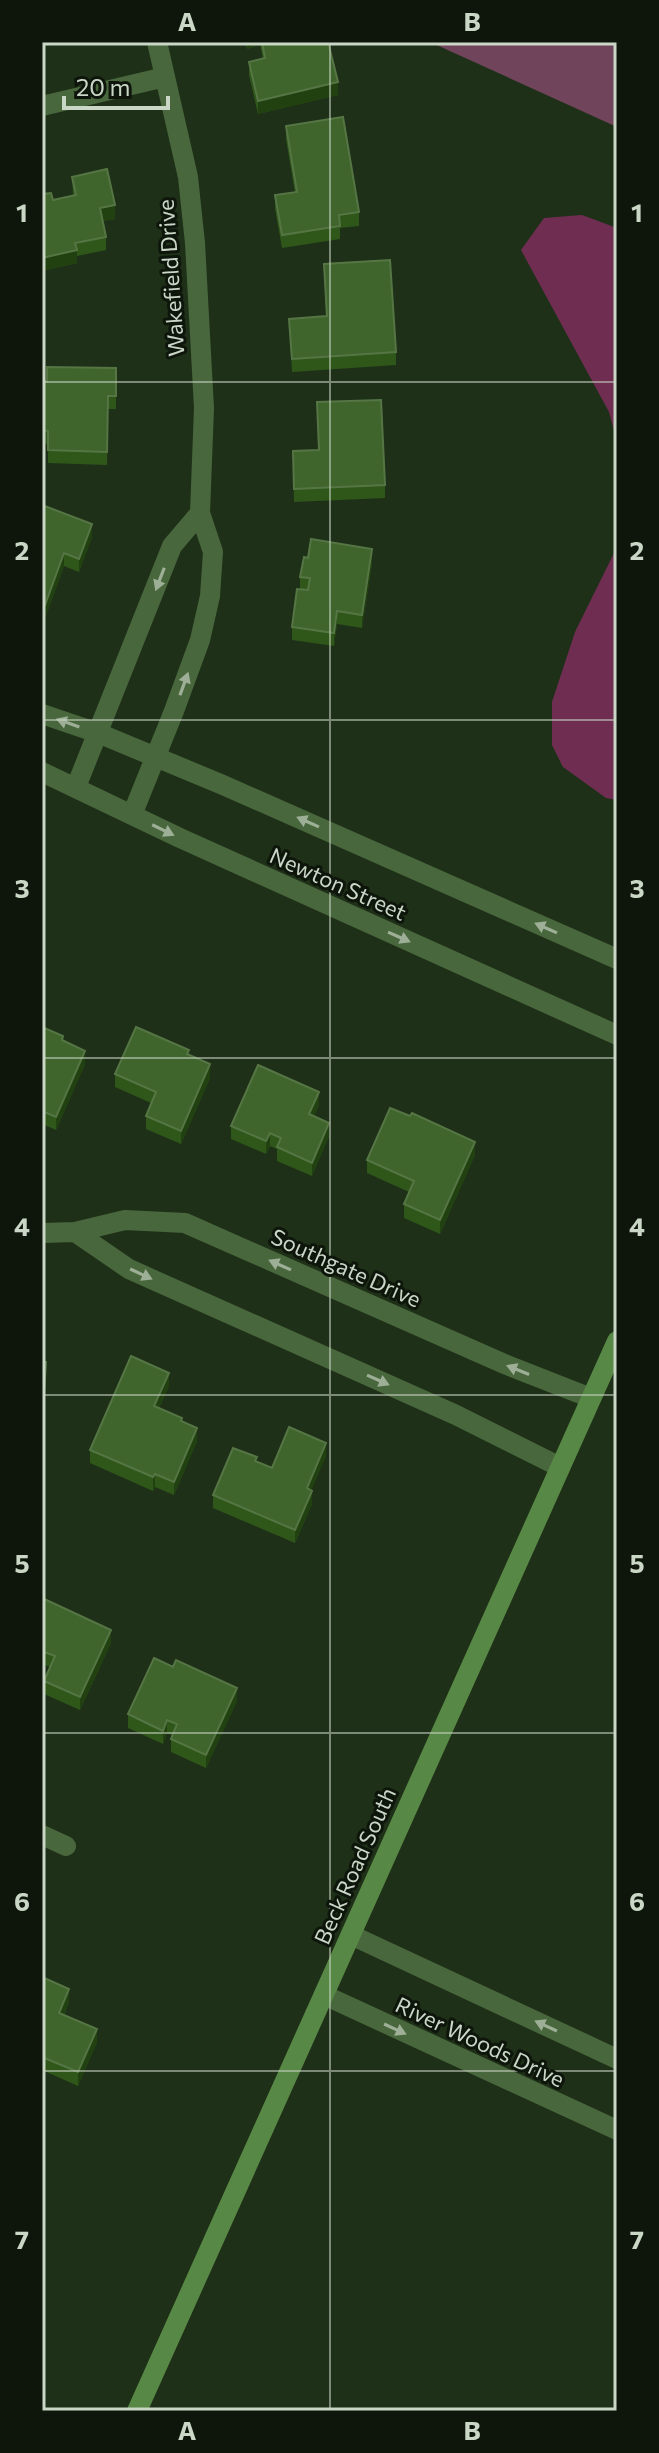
<svg xmlns="http://www.w3.org/2000/svg" width="659" height="2453" viewBox="0 0 659 2453" font-family="Commissioner,sans-serif">
<style>
.green{fill:#70445a}
.water{fill:#6f2e51}
.lines{fill:none;stroke-linecap:round;stroke-linejoin:round}
.street{stroke:#49673d;stroke-width:20}
.secondary{stroke:#588845;stroke-width:20}
.wall{fill:#2f571a}
.shaded-wall{fill:#214111}
.building{fill:#3f642c;stroke:#557644;stroke-width:2}
.oneway{fill:#9daf96}
.grid{fill:none;stroke:#cad6c6;stroke-width:2;stroke-opacity:0.55}
.labels{text-anchor:middle;stroke-width:6;stroke-linejoin:round;paint-order:stroke}
.street-label{font-size:22px;fill:#cad6c6;stroke:#0e160b}
.neatline{fill:none;stroke:#cad6c6;stroke-width:3}
.grid-label{font-size:26px;text-anchor:middle;font-weight:bold;fill:#cad6c6}
</style>
<rect width="100%" height="100%" fill="#1f3018"/>
<!-- green -->
<path class="green" d="M430,42h187v85z"/>
<!-- water -->
<path class="water" d="M582,215l35,13v214l-8,-30 -88,-162 23,-32z
M617,547v253l-11,-2 -43,-31 -11,-22v-43l23,-70z"/>
<g class="lines">
<!-- street -->
<path class="street" d="M42,106l123,-29
M42,714l56,19 125,52 394,174
M42,772l138,66 437,197
M76,787l96,-241 28,-33
M132,815l42,-104 26,-71 10,-44 3,-44 -13,-39 4,-105 -9,-165 -7,-66 -31,-135
M75,1232l54,37 327,146 104,52
M42,1233l33,-1 50,-12 60,3 322,142 84,33
M42,1835l24,11
M351,1935l266,124
M324,1995l293,135"/>
<!-- secondary -->
<path class="secondary" d="M137,2411l480,-1070"/>
</g>
<!-- wall -->
<path class="wall" d="M245,42h83l10,53 -80,19 -9,-39v-13l14,-3 -3,-14 -13,4z
M286,126l73,86v14l-19,2v11l-58,9 -7,-39v-14l20,-2 -9,-54z
M72,177l43,42 -13,2 4,16v13l-29,6v7l-35,8v-77l11,6 20,-5z
M324,264l72,88v13l-104,7 -3,-53 37,-3z
M116,368v41h-8l-1,56 -59,-2v-19l-6,-1v-62z
M293,451l92,34v13l-91,4z
M42,505l50,32 -13,35 -15,-6 -19,52 -3,-1z
M308,558l64,5 -10,65 -25,-4 -3,22 -42,-6v-13l8,-38v-12z
M42,1027l21,14 22,23 -29,66 -14,-6z
M189,1055l21,23 -29,66 -35,-15v-13l5,-13 -36,-16v-13z
M319,1105l-5,11 15,20 -17,40 -35,-15v-12l-7,-3 -4,8 -35,-15v-13z
M475,1155l-35,79 -36,-16v-14l5,-12 -42,-19v-13z
M169,1386l-10,22 23,14 15,19 -23,54 -19,-8 -2,4 -63,-28v-13z
M326,1456l-15,34 1,14 -17,39 -82,-35v-13l44,-33 15,6z
M42,1598l69,45 -31,67 -36,-16v-13l6,-14 -8,-3z
M237,1701l-31,67 -35,-16v-13l1,-4 -5,-2 -4,11 -35,-16v-14z
M42,1977l27,25 -5,13 33,27 -19,44 -36,-16z"/>
<!-- shaded-wall -->
<path class="shaded-wall" d="M247,42h13v3l-13,4z
M338,82v13l-80,19v-13z
M115,205v14l-15,3v-14z
M77,250v13l-35,8v-13z
M92,524v13l-13,35v-13z
M372,549v14l-10,65v-13z
M64,553v13l-19,52v-13z
M337,611v13l-3,22v-13z
M85,1051v13l-29,66v-13z
M210,1064v14l-29,66v-13z
M319,1092v13l-10,22v-13z
M329,1123v13l-17,40v-13z
M270,1133v13l-4,8v-13z
M475,1142v13l-35,79v-14z
M169,1373v13l-15,33v-13z
M197,1428v13l-23,54v-13z
M326,1443v13l-19,45v-13z
M155,1474v13l-2,4v-14z
M312,1491v13l-17,39v-13z
M111,1630v13l-31,67v-13z
M237,1688v13l-31,67v-13z
M167,1720v13l-4,11v-13z
M69,1989v13l-10,24v-13z
M97,2029v13l-19,44v-14z"/>
<!-- building -->
<path class="building" d="M262,42h66l10,40 -80,19 -9,-39 16,-4z
M343,117l16,95 -20,3 1,11 -58,9 -7,-40 22,-3 -11,-66z
M107,169l8,36 -15,3 6,29 -31,6 2,7 -35,8v-64l9,-1 2,7 23,-5 -4,-18z
M390,260l6,92 -104,7 -3,-40 38,-3 -3,-52z
M47,367l69,1v28h-8l-1,56 -59,-2v-19l-6,-1v-49h5z
M381,400l4,85 -91,4 -1,-38 26,-1 -2,-48z
M42,505l50,19 -13,35 -15,-6 -19,52 -3,-1z
M311,539l61,10 -10,66 -25,-4 -3,22 -42,-6 5,-38 11,1 2,-12 -10,-1 4,-20 4,1z
M42,1027l21,9 -1,4 23,11 -29,66 -14,-6z
M136,1027l53,23 -2,4 23,10 -29,67 -35,-15 10,-24 -41,-18z
M258,1065l61,27 -10,22 20,9 -17,40 -35,-16 4,-9 -11,-5 -4,8 -35,-15z
M390,1108l20,8 2,-3 63,29 -35,78 -36,-16 10,-23 -47,-21z
M131,1356l38,17 -15,33 28,12 -1,3 16,7 -23,54 -19,-8 -2,3 -63,-27z
M42,1361l4,1 -3,47h-1z
M289,1427l37,16 -19,45 5,3 -17,39 -82,-35 20,-47 24,9 -2,4 17,7z
M42,1598l69,32 -31,67 -36,-16 11,-25 -13,-5z
M154,1658l19,9 3,-7 61,28 -31,67 -35,-16 6,-15 -10,-4 -4,11 -35,-17z
M42,1977l27,12 -10,24 38,16 -19,43 -36,-15z"/>
<!-- one-way arrows -->
<defs><path id="oneway-solid" d="M-6-.8H1V-3.2L6.5 0L1 3.2V.8H-6Z" transform="scale(2)"/></defs>
<g class="oneway">
<use href="#oneway-solid" transform="translate(160 579) rotate(111)"/>
<use href="#oneway-solid" transform="translate(184 684) rotate(-70)"/>
<use href="#oneway-solid" transform="translate(68 723) rotate(-161)"/>
<use href="#oneway-solid" transform="translate(308 822) rotate(-156)"/>
<use href="#oneway-solid" transform="translate(163 830) rotate(26)"/>
<use href="#oneway-solid" transform="translate(546 928) rotate(-156)"/>
<use href="#oneway-solid" transform="translate(399 937) rotate(24)"/>
<use href="#oneway-solid" transform="translate(280 1265) rotate(-156)"/>
<use href="#oneway-solid" transform="translate(141 1274) rotate(25)"/>
<use href="#oneway-solid" transform="translate(518 1370) rotate(-158)"/>
<use href="#oneway-solid" transform="translate(378 1380) rotate(24)"/>
<use href="#oneway-solid" transform="translate(546 2026) rotate(-155)"/>
<use href="#oneway-solid" transform="translate(395 2029) rotate(25)"/>
</g>
<!-- grid -->
<path class="grid" d="M330,42v2369M42,382h575M42,720h575M42,1058h575M42,1395h575M42,1733h575M42,2071h575"/>
<g class="labels">
<!-- street labels -->
<g class="street-label">
<text transform="translate(171 278) rotate(-94)" y="8">Wakefield Drive</text>
<text transform="translate(338 884) rotate(24)" y="8">Newton Street</text>
<text transform="translate(346 1268) rotate(24)" y="8">Southgate Drive</text>
<text transform="translate(355 1866) rotate(-66)" y="8">Beck Road South</text>
<text transform="translate(480 2042) rotate(25)" y="8">River Woods Drive</text>
</g>
</g>
<!-- border -->
<rect width="659" height="2453" fill="none" stroke="#0e160b" stroke-width="88"/>
<!-- scale -->
<path d="M64 96v12h104v-12" fill="none" stroke="#cad6c6" stroke-width="4"/>
<text x="76" y="96" font-size="24" fill="#cad6c6" stroke="#0e160b" stroke-width="6" paint-order="stroke">20 m</text>
<rect x="44" y="44" width="571" height="2365" class="neatline"/>
<g class="grid-label">
<text x="187" y="31">A</text>
<text x="472" y="31">B</text>
<text x="22" y="222">1</text>
<text x="637" y="222">1</text>
<text x="22" y="560">2</text>
<text x="637" y="560">2</text>
<text x="22" y="898">3</text>
<text x="637" y="898">3</text>
<text x="22" y="1236">4</text>
<text x="637" y="1236">4</text>
<text x="22" y="1573">5</text>
<text x="637" y="1573">5</text>
<text x="22" y="1911">6</text>
<text x="637" y="1911">6</text>
<text x="22" y="2249">7</text>
<text x="637" y="2249">7</text>
<text x="187" y="2440">A</text>
<text x="472" y="2440">B</text>
</g>
</svg>
